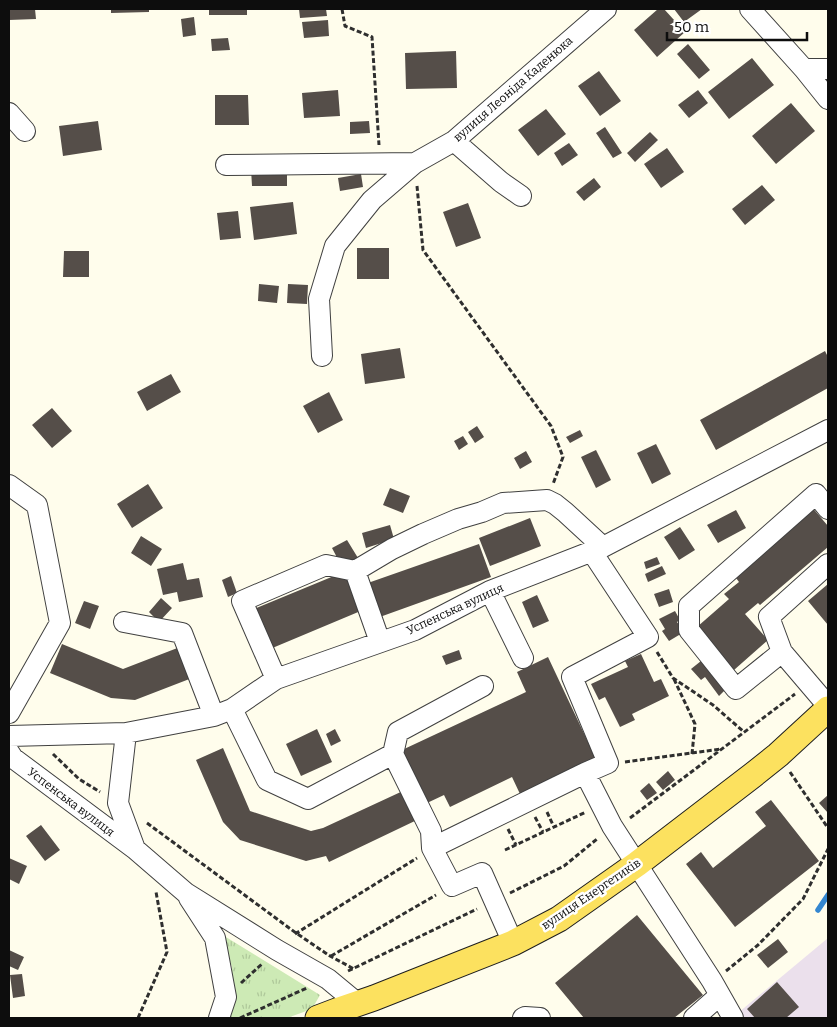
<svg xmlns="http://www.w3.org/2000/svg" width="837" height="1027" viewBox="0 0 837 1027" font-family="Bitter,serif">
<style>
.industrial{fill:#ebe0ec}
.grass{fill:url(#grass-tufts)}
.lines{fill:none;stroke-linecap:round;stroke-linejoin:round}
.stream{stroke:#3487d1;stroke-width:5.5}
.building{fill:#554e49}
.minor-casing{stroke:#404040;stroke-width:22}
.major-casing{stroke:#1e1e1e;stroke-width:27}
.path{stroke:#2f2f2f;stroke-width:3;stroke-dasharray:5 2.5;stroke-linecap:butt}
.minor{stroke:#fff;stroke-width:20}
.major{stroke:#fce15f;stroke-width:25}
.labels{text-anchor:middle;stroke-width:5;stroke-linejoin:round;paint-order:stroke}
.street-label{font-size:12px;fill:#0d0d0d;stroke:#fff}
</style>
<defs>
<pattern id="grass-tufts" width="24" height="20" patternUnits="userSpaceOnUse" patternTransform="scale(1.25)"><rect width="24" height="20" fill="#cdeab5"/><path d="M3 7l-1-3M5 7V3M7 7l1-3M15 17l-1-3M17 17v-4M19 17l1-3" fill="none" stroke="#afc89a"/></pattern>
</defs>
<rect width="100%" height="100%" fill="#fffdec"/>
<!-- industrial -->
<path class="industrial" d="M828,938v80h-96z"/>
<!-- grass -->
<path class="grass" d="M221,934l99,61 -8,14 -25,9h-59l3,-16 1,-35z"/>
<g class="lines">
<!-- stream -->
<path class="stream" d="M818,910l10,-15"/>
</g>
<!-- building -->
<path class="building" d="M9,9h26l1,10 -27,1z
M111,9h38v3l-38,1z
M209,9h38v6h-38z
M299,9h27l1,7 -27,2z
M658,9h6l21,23 -28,25 -23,-27z
M674,9h28l-18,13z
M194,17l2,18 -13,2 -2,-18z
M328,20l1,16 -25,2 -2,-16z
M228,38l2,12 -18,1 -1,-12z
M688,44l22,26 -11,9 -22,-25z
M456,51l1,37 -51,1 -1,-36z
M752,58l22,27 -45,34 -21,-27z
M599,71l22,30 -21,15 -22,-30z
M338,90l2,26 -36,2 -2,-25z
M698,90l10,13 -19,15 -11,-13z
M215,95h33l1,30h-34z
M791,103l24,28 -39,33 -24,-28z
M546,109l20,25 -28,22 -20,-26z
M98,121l4,29 -39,6 -4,-30z
M369,121l1,12 -20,1v-12z
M605,127l17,26 -9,5 -17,-25z
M650,132l8,8 -23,22 -8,-9z
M569,143l9,12 -16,11 -8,-13z
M667,148l17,24 -23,16 -17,-24z
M287,168v18h-35l-1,-17z
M361,174l2,13 -23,4 -2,-13z
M594,178l7,9 -17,14 -8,-9z
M762,185l13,15 -30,25 -13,-16z
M293,202l4,32 -43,6 -4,-33z
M468,203l13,35 -25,9 -13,-35z
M238,211l3,27 -21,2 -3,-27z
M357,248h32v31h-32z
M64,251h25v26h-26z
M259,284l20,2 -2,17 -19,-2z
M288,284l20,1 -1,19 -20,-1z
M400,348l5,30 -40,6 -4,-30z
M825,351l3,6v31l-112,62 -16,-30z
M171,374l10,18 -34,19 -10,-19z
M329,392l14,28 -25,13 -15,-27z
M52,408l20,23 -20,17 -20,-23z
M477,426l7,11 -9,6 -7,-11z
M580,430l3,6 -13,7 -4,-6z
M463,436l5,8 -9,6 -5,-9z
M656,444l15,30 -19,10 -15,-31z
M596,450l15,30 -15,8 -15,-31z
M526,451l6,11 -12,7 -6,-11z
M148,484l15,24 -31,20 -15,-24z
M390,488l20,8 -7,17 -20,-8z
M811,506l17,20v21l-68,58 -2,-2 -13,11 23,26 -34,30 -37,-43 32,-28 -5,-5 15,-12 -6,-8z
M736,510l10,18 -28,15 -11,-18z
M530,518l11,28 -51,20 -11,-28z
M390,525l4,14 -28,9 -4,-15z
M680,527l15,23 -16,10 -15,-23z
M141,536l21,13 -11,17 -20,-13z
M347,540l11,18 -16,9 -10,-19z
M479,544l12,33 -114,41 -12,-34z
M657,557l3,7 -14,5 -2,-7z
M183,563l4,17 12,-2 4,19 -24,5 -2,-10 -14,3 -6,-26z
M662,566l4,8 -18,8 -3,-8z
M346,571l17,39 -93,39 -16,-40z
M231,576l6,17 -9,4 -6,-17z
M828,584v41l-20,-24z
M669,589l4,13 -14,5 -5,-13z
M537,595l12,26 -16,7 -11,-26z
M161,598l11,10 -13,14 -10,-10z
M84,601l15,5 -9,23 -15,-6z
M675,611l5,9 -3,2 7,10 -15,9 -7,-10 3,-2 -6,-10z
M62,644l61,25 57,-22 12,31 -57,22 -24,-2 -61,-25z
M459,650l3,9 -16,6 -4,-9z
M641,654l13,28 7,-3 8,17 -37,18 3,6 -15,7 -15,-30 -6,3 -8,-16 37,-17 -3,-6z
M548,657l48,102 -76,35 -8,-17 -62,30 -6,-12 -17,8 -25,-53 124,-58 -9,-20z
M701,661l24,29 -6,6 -14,-19 -4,3 -10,-11z
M317,729l15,33 -31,14 -15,-32z
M335,729l6,12 -10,5 -5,-12z
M223,748l27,63 61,20 12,-3 82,-38 14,29 -90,43 -3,-6 -20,5 -66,-21 -17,-18 -27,-62z
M668,771l7,9 -12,10 -7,-8z
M649,783l8,10 -10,7 -7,-9z
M828,795v18l-9,-10z
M771,800l48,61 -84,66 -49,-63 15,-12 12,16 53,-42 -11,-14z
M41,825l19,25 -15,11 -19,-25z
M9,858l18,8 -8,18 -10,-5z
M637,915l66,80 -29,23h-90l-29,-35z
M778,939l10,13 -20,16 -11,-13z
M9,950l15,7 -6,13 -9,-4z
M22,974l3,22 -12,2 -3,-23z
M777,982l22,25 -13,11h-31l-8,-9z"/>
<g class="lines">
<!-- minor casing -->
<g class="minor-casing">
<path id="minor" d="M750,9l54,60 24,30
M804,69h24
M9,113l16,18
M454,141l47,41 20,14
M226,165l189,-2 39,-22 152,-132
M322,356l-3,-57 16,-53 37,-46 43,-37
M9,485l28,20 23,118 -51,90
M828,509l-12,-15 -127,112v24l47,59 46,-37 46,54
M490,591l33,67
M124,622l58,11 32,83
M380,642l-25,-71 37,-22 31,-15 35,-15 24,-7 21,-9 44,-3 8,4 10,8 38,35
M782,652l-13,-35 59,-53
M276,679l-34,-78 84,-36 29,6
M232,709l35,71 41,19 85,-45 38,77 1,17 20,38 30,-13 31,70
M9,736l117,-3
M9,752l4,6 122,91 51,44 91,57 51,29 29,24
M393,754l5,-22 85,-46
M585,773l23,-10 -36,-86 76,-40 -56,-85
M432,848l153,-75 27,53 100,155 21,37
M135,849l-17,-46 8,-70 88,-17 18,-7 44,-30 139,-49 75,-39 113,-44 225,-117
M189,898l26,40 11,59 -7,21
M523,1018l2,-1 15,1
M694,1018l26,-23"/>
</g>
<!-- major casing -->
<g class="major-casing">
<path id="major" d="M318,1018l21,-8 35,-12 139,-55 46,-24 78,-55 116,-89 25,-20 50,-46"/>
</g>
<!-- path -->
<path class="path" d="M342,9l3,17 27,11 7,108
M417,186l6,64 128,176 12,31 -10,27
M657,652l16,26 40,27 31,27
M674,679l21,45 -3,30
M53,754l26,25 21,13
M625,762l96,-13
M790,772l38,56
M547,812l7,15
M535,817l8,15
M630,818l165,-124
M147,823l149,110 34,23 24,13
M508,829l8,16
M505,850l81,-38
M510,893l54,-27 33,-27
M295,934l122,-76
M331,956l105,-61
M348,971l129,-62
M726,971l32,-26 45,-46 25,-50
M241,983l22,-20
M138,1018l29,-66 -11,-60
M240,1018l67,-30"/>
<!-- minor -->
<use href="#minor" class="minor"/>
<!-- major -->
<use href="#major" class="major"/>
</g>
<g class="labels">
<!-- street labels -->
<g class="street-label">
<text transform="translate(513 89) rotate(-41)" y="4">вулиця Леоніда Каденюка</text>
<text transform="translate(455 609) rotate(-25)" y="4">Успенська вулиця</text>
<text transform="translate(71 802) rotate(37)" y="4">Успенська вулиця</text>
<text transform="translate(591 894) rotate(-34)" y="4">вулиця Енергетиків</text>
</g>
</g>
<!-- border -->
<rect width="837" height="1027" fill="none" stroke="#0d0d0d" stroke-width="20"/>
<!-- scale -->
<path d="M667 32v8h140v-8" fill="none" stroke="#0d0d0d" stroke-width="2.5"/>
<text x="674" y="32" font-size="15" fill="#0d0d0d" stroke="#ffffff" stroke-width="4" paint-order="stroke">50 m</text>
</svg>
